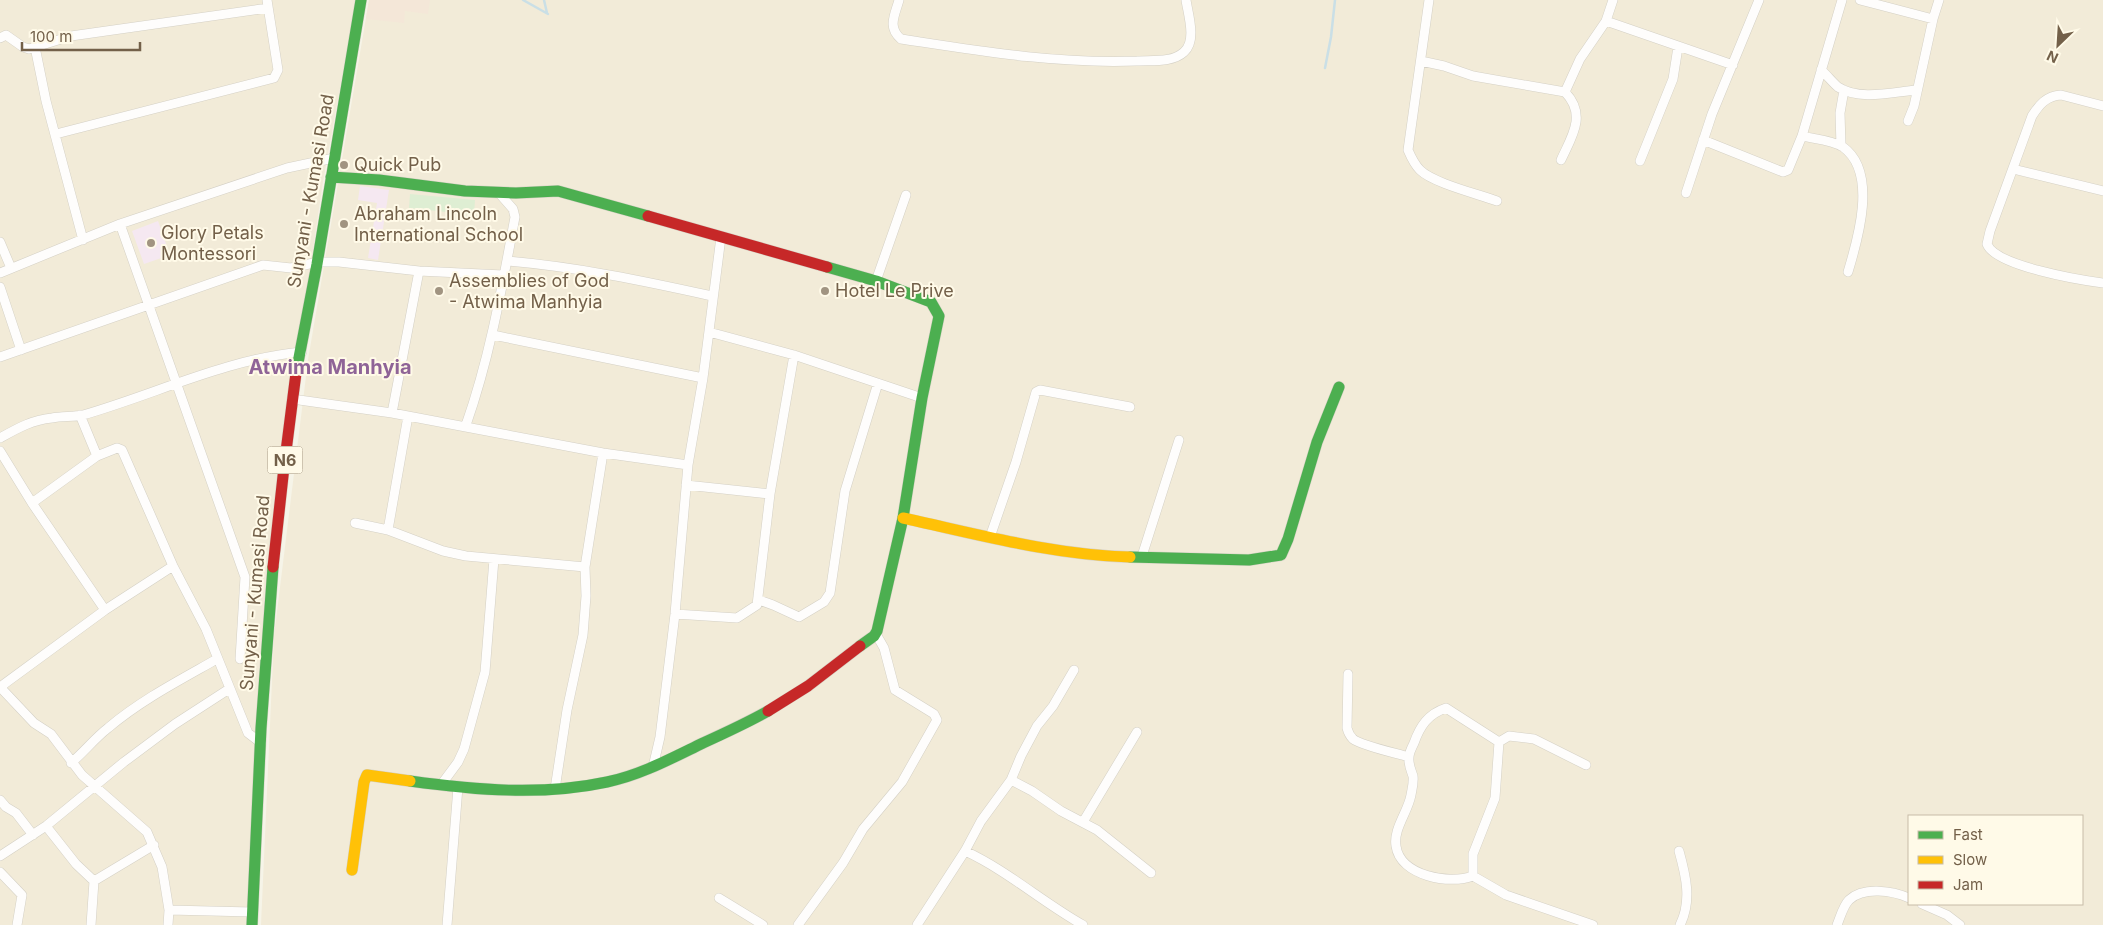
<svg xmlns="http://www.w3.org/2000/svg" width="2103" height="925" viewBox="0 0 2103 925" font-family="Inter,sans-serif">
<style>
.residential{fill:#f2ebd8;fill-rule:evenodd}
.commercial{fill:#f4e7d8}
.education{fill:#f5e8f1}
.green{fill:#deeed3}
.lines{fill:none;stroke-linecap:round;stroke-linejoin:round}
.stream{stroke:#cadfe6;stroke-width:2.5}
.street-casing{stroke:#d4d0c5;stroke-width:10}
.fast-casing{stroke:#d6d1c6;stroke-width:12}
.slow-casing{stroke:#d6d1c6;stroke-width:12}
.jam-casing{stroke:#d6d1c6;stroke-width:12}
.street{stroke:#fefdfc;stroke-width:9}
.fast{stroke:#4caf50;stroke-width:11}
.slow{stroke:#ffc107;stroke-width:11}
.jam{stroke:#c62828;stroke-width:11}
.poi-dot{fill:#a19481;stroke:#fffae8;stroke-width:2}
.labels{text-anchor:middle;stroke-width:4;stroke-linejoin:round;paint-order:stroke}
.shield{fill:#fffae8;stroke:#9d8e79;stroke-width:1}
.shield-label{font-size:16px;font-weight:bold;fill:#736049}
.poi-label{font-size:18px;fill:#736049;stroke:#fffae8;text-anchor:start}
.street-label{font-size:18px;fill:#736049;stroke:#fffae8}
.quarter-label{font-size:20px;font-weight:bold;fill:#8f6497;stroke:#fffae8}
</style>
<rect width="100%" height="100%" fill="#f6f4e8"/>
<!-- residential -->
<path class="residential" d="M0,0h356l-33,182 -29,196 -48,547h-246z
M369,0h1734v925h-1842l13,-289 34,-276zM1909,816h173v88h-173z"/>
<!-- commercial -->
<path class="commercial" d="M369,0h61l-2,14 -23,-3 -1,12 -38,-4z"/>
<!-- education -->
<path class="education" d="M360,186l29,4 -11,70 -10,-2 9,-55 -19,-3z
M158,221l12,34 -26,9 -12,-33z"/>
<!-- green -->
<path class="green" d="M410,194l65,6 -1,15 -65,-7z"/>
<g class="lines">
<!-- stream -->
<path class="stream" d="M523,0l25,14
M544,0l3,13
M1325,68l6,-31 4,-37"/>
<!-- street casing -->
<g class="street-casing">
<path id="street" d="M899,0c-4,15 -12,27 2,39 79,12 155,25 236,22 15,-1 35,2 47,-9 13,-11 4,-38 2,-52
M1429,0l-21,150c3,7 6,14 12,20 13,13 58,24 77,31
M1860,0l73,19
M1606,21l127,44
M0,38l6,-3 17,12 6,2 42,-13 197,-28
M35,47l11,54 37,139
M1421,61l23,5 29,10 92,16c22,23 7,44 -4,68
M1821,70c6,5 11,12 17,17 21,14 55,5 78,3
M1565,92l15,-33 26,-38 7,-21
M2103,106l-42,-11c-15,1 -22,10 -29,21l-42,115 -3,13c8,22 93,36 116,39
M1908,121l6,-15 19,-87 6,-19
M56,134l218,-56 4,-8 -11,-70
M1802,136c12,3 30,4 41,11 35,25 15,92 5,125
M1703,140l80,32 5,-2 14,-34 40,-136
M1841,146l-1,-33 4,-23
M1640,161l33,-82 5,-32
M2013,169l90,22
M1686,193l26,-79 47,-114
M120,224l125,353 -5,82
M0,242l11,26
M507,261c70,6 137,20 205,35
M0,273l120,-49 167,-56 47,-10
M876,281l30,-86
M0,287l21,63
M709,332l85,23 128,43
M493,335l210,43
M0,357l263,-92 28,3 27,-6h21l80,9 84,4
M292,399l100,14 211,40 85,12
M392,413l27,-142
M80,415l17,41
M466,425c24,-68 36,-138 49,-208l-2,-8 -14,-16
M0,438c18,-10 32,-18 52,-20 10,-2 21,-1 31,-3 73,-21 143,-56 219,-63
M0,451l32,52 73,107
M686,485l84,9
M32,503l65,-47 20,-8 5,2 51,116 33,63 42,104 13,10
M355,523l33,7 55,21 23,5 119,11
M388,530l20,-114
M990,537l26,-75 20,-70 4,-2 90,17
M1142,556l37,-116
M759,600l14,5 26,12 25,-15 6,-9 15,-102 33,-108
M675,614l62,4 20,-13 13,-111 24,-139
M1348,674l-1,54c1,4 3,8 6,11 9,7 43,14 56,18
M0,687l34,36 17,11 31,41 65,57 15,35 7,43 -1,15
M0,687l105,-77 68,-44
M1499,742l-4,56 -22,56v22l33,19 87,30
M1499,742l10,-6 25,3 52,26
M71,763c13,-11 24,-25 37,-35 33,-28 72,-48 109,-69
M653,767l7,-30 15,-123 13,-149 15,-87 18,-141
M1011,780l21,11 29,20 36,19 54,43
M441,785l17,-23 6,-13 21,-77 9,-113
M555,789l12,-79 16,-75 3,-39 -1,-29 18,-114
M0,800l6,7 10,6 17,22
M1083,822l54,-90
M46,826l30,38 18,17 -3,44
M965,851c43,20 77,51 118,74
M1679,851c7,25 13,50 1,74
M0,856l46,-30 78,-64 51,-38 54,-35
M0,872l22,23 -5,30
M1473,876c-23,9 -73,0 -77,-30 -3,-17 12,-34 15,-51 1,-6 3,-13 2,-19 -2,-6 -5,-12 -4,-19 0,-4 3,-10 5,-14 6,-17 14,-29 32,-35l53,34
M94,881l60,-36
M719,898l44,27
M1922,904l25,11 13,10
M169,910l83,2
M447,925l11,-138
M798,925l45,-62 20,-34 39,-47 35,-62 -3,-6 -39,-24 -11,-42 -8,-14
M917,925l48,-74 16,-30 30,-41 10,-24 16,-30 16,-20 21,-36
M1837,925c3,-7 6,-19 12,-25 15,-14 44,-9 60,-2"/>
</g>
<!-- fast casing -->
<g class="fast-casing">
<path id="fast" d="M331,177l48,3 86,11 51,2 42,-2 90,25
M827,267l49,14 55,21 8,14 -17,82 -19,120 -26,113 -3,5 -14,10
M296,373l21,-109 44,-264
M1130,557l119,3 32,-5 7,-16 29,-97 22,-55
M410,781c65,9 132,15 197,1 34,-7 65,-24 96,-39 22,-10 44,-20 65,-32
M252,925l9,-197 12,-161"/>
</g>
<!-- slow casing -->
<g class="slow-casing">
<path id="slow" d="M903,518c74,16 150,37 227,39
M352,870l12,-88 3,-7 43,6"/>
</g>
<!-- jam casing -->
<g class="jam-casing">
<path id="jam" d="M648,216l179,51
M273,567l11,-100 12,-94
M768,711l40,-25 52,-40"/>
</g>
<!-- street -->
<use href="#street" class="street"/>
<!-- fast -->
<use href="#fast" class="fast"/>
<!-- slow -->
<use href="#slow" class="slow"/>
<!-- jam -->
<use href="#jam" class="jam"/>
</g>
<!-- markers -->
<g class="poi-dot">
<circle cx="344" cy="165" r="5"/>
<circle cx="344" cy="224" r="5"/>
<circle cx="151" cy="243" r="5"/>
<circle cx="439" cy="291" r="5"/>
<circle cx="825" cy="291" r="5"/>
</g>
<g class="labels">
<!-- shield labels -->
<rect class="shield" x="267.5" y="446.5" width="35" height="27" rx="4"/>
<g class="shield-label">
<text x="285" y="466">N6</text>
</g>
<!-- poi labels -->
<g class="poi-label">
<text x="354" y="171">Quick Pub</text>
<text x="354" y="220">Abraham Lincoln<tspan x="354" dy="21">International School</tspan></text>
<text x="161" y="239">Glory Petals<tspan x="161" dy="21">Montessori</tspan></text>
<text x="449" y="287">Assemblies of God<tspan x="449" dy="21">- Atwima Manhyia</tspan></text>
<text x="835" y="297">Hotel Le Prive</text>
</g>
<!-- street labels -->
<g class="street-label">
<text transform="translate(311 191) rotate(-80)" y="6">Sunyani - Kumasi Road</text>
<text transform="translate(255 593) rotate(-85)" y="6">Sunyani - Kumasi Road</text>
</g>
<!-- quarter labels -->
<g class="quarter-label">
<text x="330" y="374">Atwima Manhyia</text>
</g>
</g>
<!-- legend -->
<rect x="1908" y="815" width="175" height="90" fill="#fffae8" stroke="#c7bca8"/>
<rect x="1918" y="831" width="25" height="8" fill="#4caf50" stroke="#c7bca8"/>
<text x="1953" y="840" font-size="15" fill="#736049">Fast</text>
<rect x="1918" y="856" width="25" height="8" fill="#ffc107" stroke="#c7bca8"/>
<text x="1953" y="865" font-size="15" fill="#736049">Slow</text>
<rect x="1918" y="881" width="25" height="8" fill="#c62828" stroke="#c7bca8"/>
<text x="1953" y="890" font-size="15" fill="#736049">Jam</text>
<!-- north arrow -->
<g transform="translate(2058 45) rotate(205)" stroke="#fffae8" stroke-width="4" paint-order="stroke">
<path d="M0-4L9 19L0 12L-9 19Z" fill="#736049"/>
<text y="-8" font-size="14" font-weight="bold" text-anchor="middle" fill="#736049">N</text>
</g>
<!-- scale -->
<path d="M22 42v8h118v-8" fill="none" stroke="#736049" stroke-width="2.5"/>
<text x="30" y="42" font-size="15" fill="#736049" stroke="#fffae8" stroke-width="4" paint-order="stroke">100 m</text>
</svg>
